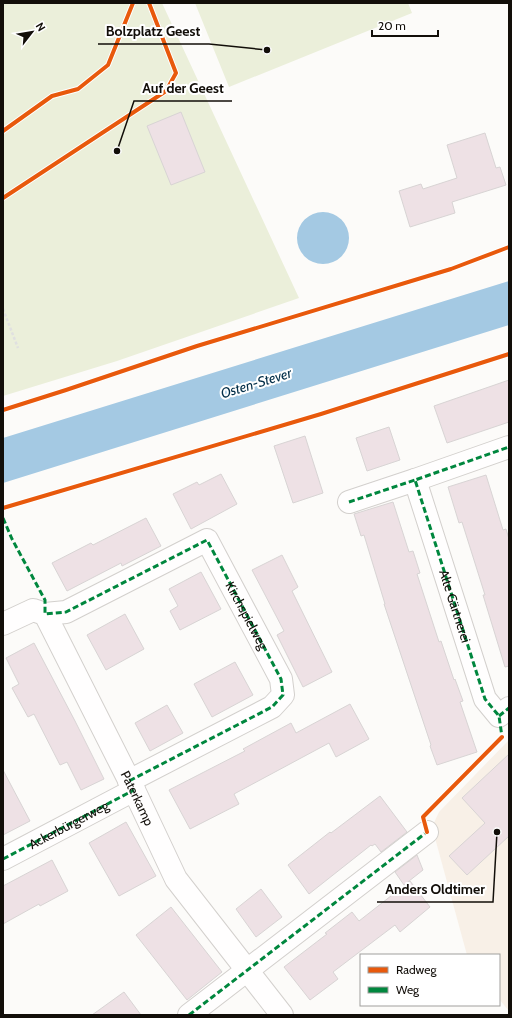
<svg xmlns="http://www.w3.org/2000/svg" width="512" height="1018" viewBox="0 0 512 1018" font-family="Cabin,sans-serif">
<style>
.built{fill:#f8f0e7}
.green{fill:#ebefda}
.water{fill:#a4c9e3}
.building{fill:#eee1e5;stroke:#d8d4d4}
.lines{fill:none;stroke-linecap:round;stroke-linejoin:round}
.minor-casing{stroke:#d3d0cd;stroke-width:24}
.path{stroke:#e0e0e0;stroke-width:2.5;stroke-dasharray:3 2;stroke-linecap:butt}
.minor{stroke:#fffefe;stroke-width:22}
.quiet{stroke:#00873e;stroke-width:3;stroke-dasharray:6 3;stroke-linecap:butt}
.cycleway-casing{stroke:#fff;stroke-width:6}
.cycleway{stroke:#e8590c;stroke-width:4}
.labels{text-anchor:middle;stroke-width:4;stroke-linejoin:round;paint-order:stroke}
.street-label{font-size:13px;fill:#120e09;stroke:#fff}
.water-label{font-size:14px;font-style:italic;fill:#032f49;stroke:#fff}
.leader{fill:none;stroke:#120e09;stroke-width:1.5}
.callout-dot{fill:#120e09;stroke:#fff;stroke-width:1.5}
.callout-label{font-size:14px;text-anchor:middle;font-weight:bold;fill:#120e09;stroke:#fff;stroke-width:4;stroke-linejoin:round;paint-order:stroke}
</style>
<rect width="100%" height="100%" fill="#fcfbf9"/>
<!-- built -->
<path class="built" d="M509,740v271l-10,-12v-44h-32l-35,-128 7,-15z"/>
<!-- green -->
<path class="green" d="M3,3h159l137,295 -182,63 -114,35z
M195,3h213l4,10 -183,74z"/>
<!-- water -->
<path class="water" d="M297 238a26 26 0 1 1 52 0a26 26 0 1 1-52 0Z
M509,281v44l-506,158v-45z"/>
<!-- building -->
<path class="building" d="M181,112l24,60 -34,13 -24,-59z
M485,133l11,35 4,-1 6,18 -54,17 3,11 -45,14 -11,-36 22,-7 2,5 34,-11 -10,-33z
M509,380v42l-62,21 -13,-37z
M389,427l11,33 -33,11 -11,-33z
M305,436l18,57 -30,10 -19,-57z
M221,474l16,30 -46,25 -18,-35 24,-12 2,3z
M486,475l17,55 3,-1 3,10v127l-4,1 -22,-72h2l-23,-73 -3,1 -11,-36z
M393,502l16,50 4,-1 7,22 -3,1 22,68 2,-1 13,39 1,-1 8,22 -3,1 17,50 -40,13 -7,-19 1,-1 -47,-141h1l-21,-69 -3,1 -7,-22z
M146,518l15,28 -39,20 -1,-3 -54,28 -15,-28 39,-20 2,2z
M282,555l16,32 -6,4 40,81 -29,15 -26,-52 7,-4 -32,-61z
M201,572l20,37 -41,21 -10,-19 8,-5 -9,-17z
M125,614l19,35 -38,21 -19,-35z
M34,643l41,78 29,58 -23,11 -14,-28 -7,3 -26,-51 -6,3 -16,-29 7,-4 -13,-26z
M235,662l18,33 -41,22 -18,-33z
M350,704l19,35 -33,18 -7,-14 -95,51 5,10 -49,25 -21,-39 76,-39 -2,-2 48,-26 5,10z
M167,705l16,28 -33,18 -15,-28z
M509,754v82l-42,39 -18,-19 36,-33 -23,-25z
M3,770l27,51 -27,14z
M380,796l27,36 -26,20 -6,-8 -3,2 -1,-1 -62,49 -21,-29 42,-33 1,1z
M126,822l30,54 -37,20 -30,-53z
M417,855l6,15 -19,15 -9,-13z
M52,860l16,31 -28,15 -1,-2 -36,20v-38z
M410,881l20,26 -30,25 -5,-7 -62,47 5,7 -28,21 -26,-33 43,-33 -2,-1 27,-21 7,9z
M261,889l21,28 -26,20 -20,-28z
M171,907l51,65 -35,28 -51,-65z
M124,992l17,23h-49z"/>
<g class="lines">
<!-- minor casing -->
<g class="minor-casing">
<g id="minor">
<path id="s1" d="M509,447l-94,33 70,219 14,17 10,-8"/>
<path d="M349,502l66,-22"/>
<path id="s2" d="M45,614l89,176 42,89 106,136"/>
<path d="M3,624l30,-14 12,4 21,-2 141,-72 74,139 2,16 -11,12 -143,74"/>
<path d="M3,859l131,-69"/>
<path d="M189,1015l238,-183"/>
</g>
</g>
<!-- path -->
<path class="path" d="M3,131l49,-35 26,-7 30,-24 25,-62
M3,198l163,-107 10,-18 -27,-70
M3,309l15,39"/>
<!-- minor -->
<use href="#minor" class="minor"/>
<!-- quiet -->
<g class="quiet">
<path d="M349,502l66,-22"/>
<path id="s3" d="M3,518l9,21 33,61v14l21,-2 141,-72 74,139 2,16 -11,12 -143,74"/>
<path d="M499,716l10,-8"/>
<path d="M499,740l3,-3 -3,-21 -14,-17 -70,-219 94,-33"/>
<path id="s4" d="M3,859l131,-69"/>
<path d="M189,1015l238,-183 -1,-4"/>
</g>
<!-- cycleway casing -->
<g class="cycleway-casing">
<path id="cycleway" d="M3,131l49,-35 26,-7 30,-24 25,-62
M3,198l163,-107 10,-18 -27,-70
M3,410l63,-20 131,-44 254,-77 58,-22
M3,508l318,-94 188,-60
M427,832l-4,-15 79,-80"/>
</g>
<!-- cycleway -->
<use href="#cycleway" class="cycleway"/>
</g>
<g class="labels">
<!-- street labels -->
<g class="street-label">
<text dy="5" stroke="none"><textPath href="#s1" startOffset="232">Alte Gärtnerei</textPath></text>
<text dy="5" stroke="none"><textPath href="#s3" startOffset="371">Kirchspielweg</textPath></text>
<text dy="5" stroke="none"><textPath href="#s2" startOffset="206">Paterkamp</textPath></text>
<text dy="5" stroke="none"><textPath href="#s4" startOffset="74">Ackerbürgerweg</textPath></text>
</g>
<!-- water labels -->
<g class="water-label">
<text transform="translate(256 383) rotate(-17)" y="5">Osten-Stever</text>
</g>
</g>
<!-- callouts -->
<path class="leader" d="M267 50L209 44H98M117 151L134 101H232M497 832L493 902H377"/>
<g class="callout-dot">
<circle cx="267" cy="50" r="4"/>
<circle cx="117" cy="151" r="4"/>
<circle cx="497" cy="832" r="4"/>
</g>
<g class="callout-label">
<text x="153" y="36">Bolzplatz Geest</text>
<text x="183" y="93">Auf der Geest</text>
<text x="435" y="894">Anders Oldtimer</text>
</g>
<!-- border -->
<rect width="512" height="1018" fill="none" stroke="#120e09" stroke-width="8"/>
<!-- legend -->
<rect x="360" y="954" width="140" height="52" fill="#ffffff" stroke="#a09f9d"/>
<rect x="368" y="967" width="20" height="6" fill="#e8590c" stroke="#a09f9d"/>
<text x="396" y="974" font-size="12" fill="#120e09">Radweg</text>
<rect x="368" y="987" width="20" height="6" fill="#00873e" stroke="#a09f9d"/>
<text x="396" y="994" font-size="12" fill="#120e09">Weg</text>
<!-- north arrow -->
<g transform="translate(32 32) rotate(59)" stroke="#ffffff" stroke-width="3" paint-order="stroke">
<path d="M0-3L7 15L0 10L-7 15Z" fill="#120e09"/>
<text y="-6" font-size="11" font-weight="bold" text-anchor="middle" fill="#120e09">N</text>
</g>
<!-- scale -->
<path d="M372 30v6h66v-6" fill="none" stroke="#120e09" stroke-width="2"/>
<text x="378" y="30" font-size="12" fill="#120e09" stroke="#ffffff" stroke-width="3" paint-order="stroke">20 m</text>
</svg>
